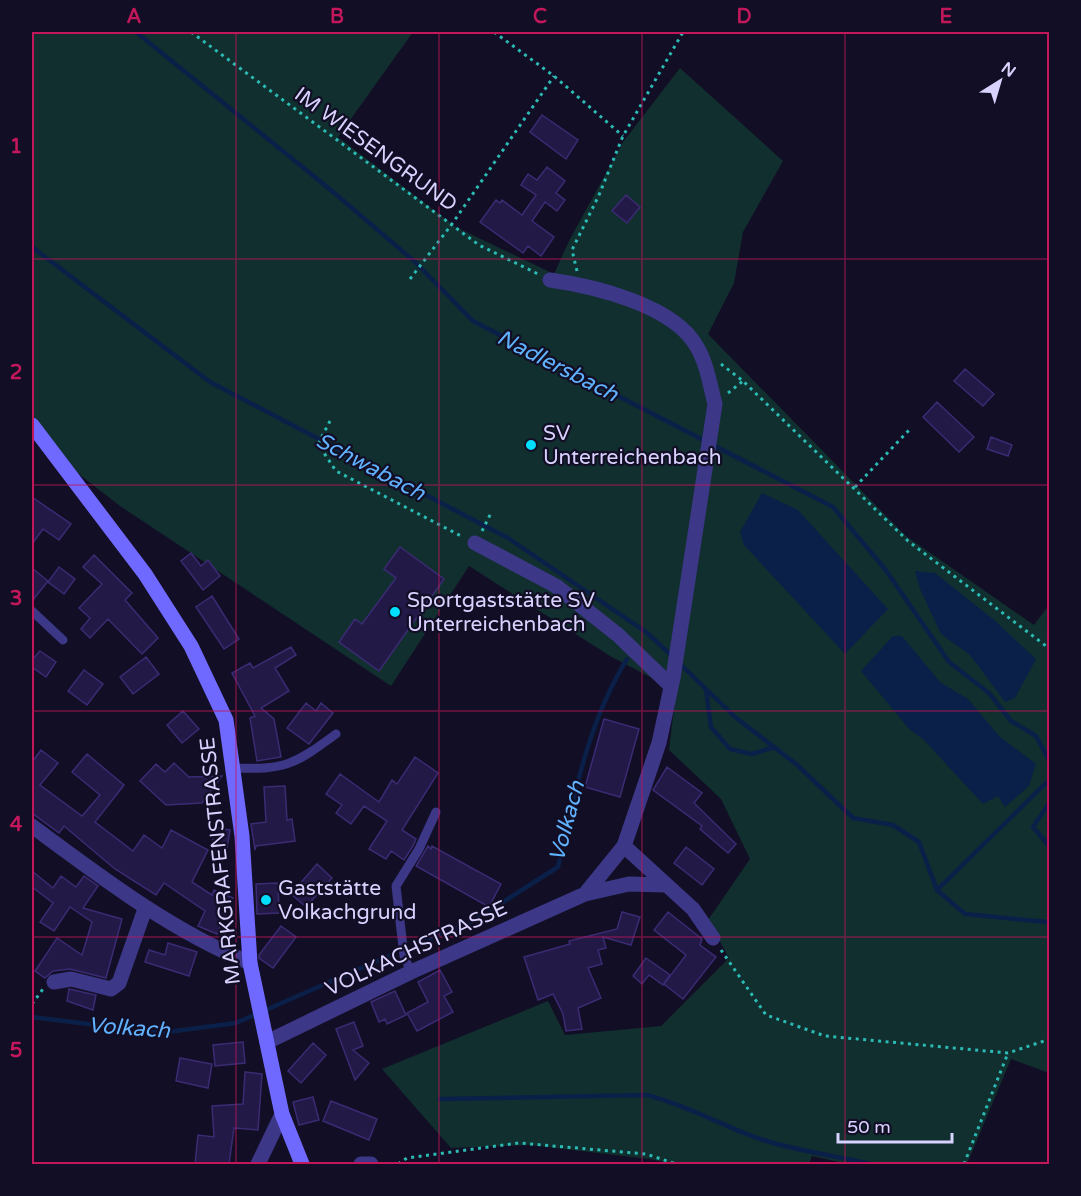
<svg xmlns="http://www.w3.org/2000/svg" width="1081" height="1196" viewBox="0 0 1081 1196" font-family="'Varela Round',sans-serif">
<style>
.green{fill:#112f2f}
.water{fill:#0a2048}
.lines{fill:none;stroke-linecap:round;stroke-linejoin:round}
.stream{stroke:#0a2048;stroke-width:4.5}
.building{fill:#231947;stroke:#3b2b73;stroke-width:1.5}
.path{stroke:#2bbab4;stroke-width:3;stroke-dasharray:3 4.5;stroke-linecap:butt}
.lane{stroke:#3c3786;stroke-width:9}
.street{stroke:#3c3786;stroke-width:15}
.secondary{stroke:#7069ff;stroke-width:15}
.grid{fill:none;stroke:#c2185b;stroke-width:1.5;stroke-opacity:0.55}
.poi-dot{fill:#00defd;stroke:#120e25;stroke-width:2}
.labels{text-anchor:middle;stroke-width:4.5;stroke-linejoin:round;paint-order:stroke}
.street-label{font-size:21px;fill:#d8d2ff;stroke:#120e25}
.poi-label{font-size:21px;fill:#d8d2ff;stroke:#120e25;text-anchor:start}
.water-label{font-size:22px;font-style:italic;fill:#60b2ff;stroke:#120e25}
.neatline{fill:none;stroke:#c2185b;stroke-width:2}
.grid-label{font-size:20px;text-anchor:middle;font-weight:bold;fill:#c2185b}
</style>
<rect width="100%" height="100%" fill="#120e25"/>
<!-- green -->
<path class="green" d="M32,32h381l-75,105 118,90 98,47 15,-33 54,-99 57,-74 103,93 -40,71 -9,51 -26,51 198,202 128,89 15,-20v468l-38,-14 -44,105h-119l-36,-8 -3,8h-135l-25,-5 -119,-14 -79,3 -69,-79 166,-68 17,34 96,-9 68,-68 -21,-38 42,-61 -29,-60 -52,-49 7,-59 -66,-35 -141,-90 -78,120 -271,-180 -88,-68z"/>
<!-- water -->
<path class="water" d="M762,493l36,17 90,99 -43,45 -101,-109 -4,-13z
M915,571l20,2 58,46 43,40 -21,39 -10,4 -35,-47 -29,-21 -21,-45z
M893,636h9l38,46 28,17 31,37 37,28 -7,22 -24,21 -7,-11 -15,8 -60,-65 -14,-10 -48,-58z"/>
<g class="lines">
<!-- stream -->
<path class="stream" d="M136,32l196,159 82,70 59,60 360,186 52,62 64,93 40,31 22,28 25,15 14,26
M32,247l178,135 298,156 138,94 26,24
M678,662l57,55 61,47 57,54 40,7 26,17 18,48 28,24 82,8 3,3
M706,689l5,38 19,22 22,5 23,-7
M1050,802l-17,25 17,20
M937,890l113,-111
M415,945l58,-24 85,-54c16,-71 30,-145 69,-208
M32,1017l128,16 76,-10 155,-68
M440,1099l207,-4c40,10 77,32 116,45 35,11 73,16 108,24"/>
</g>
<!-- building -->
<path class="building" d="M542,115l36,25 -12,19 -36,-27z
M547,167l18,14 -9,12 9,7 -8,11 -12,-9 -13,19 22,16 -13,19 -13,-10 -5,7 -43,-31 16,-22 4,3 2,-3 20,15 14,-20 -15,-10 7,-11 9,6z
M626,195l14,12 -13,16 -15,-12z
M965,369l29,25 -11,12 -29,-25z
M937,402l37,35 -15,15 -36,-35z
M991,437l21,8 -4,11 -21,-7z
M32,497l39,27 -12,16 -16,-11 -11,15z
M400,547l44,32 -65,92 -40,-29 16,-23 7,5 34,-46 -12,-9z
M191,553l10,13 7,-6 12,16 -17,14 -22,-29z
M94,555l38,38 -7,7 33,38 -16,16 -34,-35 -18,19 -9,-9 9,-11 -11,-10 23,-24 -19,-17z
M59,567l16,12 -11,15 -16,-12z
M32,568l16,13 -16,20z
M212,596l27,43 -15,10 -28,-42z
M291,647l5,8 -21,13 14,23 -28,17 13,11 7,38 -24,4 -7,-43 5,-2 -23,-43 18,-10 3,5z
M40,651l16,11 -10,15 -14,-10v-7z
M146,657l13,17 -26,20 -13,-17z
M84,670l19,14 -16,21 -19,-14z
M306,703l10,8 5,-8 12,10 -24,31 -22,-16z
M183,711l16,18 -17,14 -15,-18z
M604,719l35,10 -19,68 -35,-10z
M41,750l17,13 -18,22 42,31 18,-21 -28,-23 15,-18 37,31 -29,37 38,29 11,-16 18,13 9,-18 37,20 -16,32 20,13 2,-5 19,8 -16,36 -19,-8 7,-15 -41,-28 -8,12 -41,-26 -51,-43 -5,7 -27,-20v-51z
M415,757l23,16 -36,57 14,9 -3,7 -9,14 -13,-9 -5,8 -17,-10 18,-28 -23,-15 -13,18 -15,-11 6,-8 -16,-11 14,-20 39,28 13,-22 5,4z
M174,763l15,14 33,-1 -20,27 -36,2 -26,-24 16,-17 9,8z
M667,767l35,26 -8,10 42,41 -8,9 -28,-24 2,-3 -49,-36z
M285,786l2,34 5,-1 3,22 -39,5 -1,4 -4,-26 15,-2 -2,-35z
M215,827l15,3 -4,24 -15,-3z
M428,846l3,3 1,-3 69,38 -12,23 -73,-41z
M686,847l28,22 -12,16 -28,-22z
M317,864l15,14 -26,29 -15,-13z
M32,871l21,17 8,-12 15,11 8,-11 14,10 -15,22 39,11 -16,59 -36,-9 -17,2 -8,7 -10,-7 22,-33 25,17 10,-33 -22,-15 -16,24 -14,-9 13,-19 -21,-16z
M278,883l1,30 -22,1 -1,-30z
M622,912l18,5 -9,28 -28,-8 3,11 -8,2 4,14 -14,4 13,30 -23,10 4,21 -16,2 -3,-17 -10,-20 -15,6 -14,-43 46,-13 -1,-3 48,-12z
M668,912l34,27 -2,6 16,12 -33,42 -19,-15 22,-29 -32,-25z
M281,926l15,11 -23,31 -14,-10v-3z
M168,943l29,9 -8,24 -44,-14 4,-12 16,5z
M646,958l24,17 -7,10 -14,-10 -7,9 -9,-8z
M440,970l12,22 -8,4 9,16 -36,19 -10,-18 21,-11 -10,-20z
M69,989l27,6 -3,15 -26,-9z
M395,991l11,24 -19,9 -2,-5 -6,3 -8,-20z
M354,1022l9,24 -10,4 16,13 -14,17 -19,-51z
M243,1042l2,21 -30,3 -2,-21z
M313,1043l13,12 -25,28 -13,-12z
M180,1058l32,6 -4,24 -32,-7z
M245,1072l17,2 -4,56 -24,-2 -5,36h-34l3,-29 16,2 -2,-31 31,-2z
M313,1097l6,23 -20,5 -6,-23z
M331,1101l46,18 -8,21 -46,-19z"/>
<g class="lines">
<!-- path -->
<path class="path" d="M191,32l288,213 59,29
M494,32l60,44 69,60
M577,271l-5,-21 27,-55 24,-59 60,-104
M410,279l42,-55 102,-148
M721,364l22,17 165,160 142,108
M728,393l15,-12
M330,421l-12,23 18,27 127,66
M855,487l56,-59
M482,531l10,-20
M721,950l45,65 59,21 183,17 42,-14
M32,1004l11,-15
M398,1164l9,-6 112,-15 127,11 30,10
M964,1164l44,-111"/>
<!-- lane -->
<path class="lane" d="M32,611l31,29
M233,768c52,2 61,-3 103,-34
M411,972l-7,-16 -8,-70 23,-37 17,-37"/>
<!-- street -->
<path class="street" d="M550,280c43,6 124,25 147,67 10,17 13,38 18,57l-42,274 -14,65 -35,103 -39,48
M475,543l81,43 62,49 53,51
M32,826c69,51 138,104 218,137
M624,846l69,63 20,29
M54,982l17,-3 40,10 8,-6 26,-74
M267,1042l144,-70 174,-78 44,-10 36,1
M258,1164l24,-50
M361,1164h10"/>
<!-- secondary -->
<path class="secondary" d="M32,425l113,149 46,72 35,74 16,116 8,127 32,151 20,50"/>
</g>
<!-- grid -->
<path class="grid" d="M236,32v1132M439,32v1132M642,32v1132M845,32v1132M32,259h1018M32,485h1018M32,711h1018M32,937h1018"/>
<!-- markers -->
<g class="poi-dot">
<circle cx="531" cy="445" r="6"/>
<circle cx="395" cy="612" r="6"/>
<circle cx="266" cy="900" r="6"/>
</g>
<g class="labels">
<!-- street labels -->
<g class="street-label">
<text transform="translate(376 149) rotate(36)" y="7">IM WIESENGRUND</text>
<text transform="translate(220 861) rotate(-96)" y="7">MARKGRAFENSTRASSE</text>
<text transform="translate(416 948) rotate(-25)" y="7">VOLKACHSTRASSE</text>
</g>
<!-- poi labels -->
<g class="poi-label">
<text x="543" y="440">SV<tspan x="543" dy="24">Unterreichenbach</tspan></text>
<text x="407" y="607">Sportgaststätte SV<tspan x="407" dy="24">Unterreichenbach</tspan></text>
<text x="278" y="895">Gaststätte<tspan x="278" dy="24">Volkachgrund</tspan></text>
</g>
<!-- water labels -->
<g class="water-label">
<text transform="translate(558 365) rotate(27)" y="8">Nadlersbach</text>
<text transform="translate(371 466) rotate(28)" y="8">Schwabach</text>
<text transform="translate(566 821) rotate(-75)" y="8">Volkach</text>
<text transform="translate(129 1027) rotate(4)" y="8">Volkach</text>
</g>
</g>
<!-- border -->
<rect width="1081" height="1196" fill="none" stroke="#120e25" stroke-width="66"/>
<!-- north arrow -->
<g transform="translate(1000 81) rotate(37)" stroke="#120e25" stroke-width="4.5" paint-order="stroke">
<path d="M0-4.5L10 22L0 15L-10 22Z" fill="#d8d2ff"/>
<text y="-9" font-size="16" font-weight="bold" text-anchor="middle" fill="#d8d2ff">N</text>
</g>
<!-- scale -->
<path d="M838 1133v9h114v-9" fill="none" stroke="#d8d2ff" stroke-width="3"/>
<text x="847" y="1133" font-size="18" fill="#d8d2ff" stroke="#120e25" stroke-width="4.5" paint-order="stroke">50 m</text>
<rect x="33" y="33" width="1015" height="1130" class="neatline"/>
<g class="grid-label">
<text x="134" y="23">A</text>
<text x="337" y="23">B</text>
<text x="540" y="23">C</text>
<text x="744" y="23">D</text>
<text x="946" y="23">E</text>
<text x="16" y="153">1</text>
<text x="16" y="379">2</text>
<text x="16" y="605">3</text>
<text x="16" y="831">4</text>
<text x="16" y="1057">5</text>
</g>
</svg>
